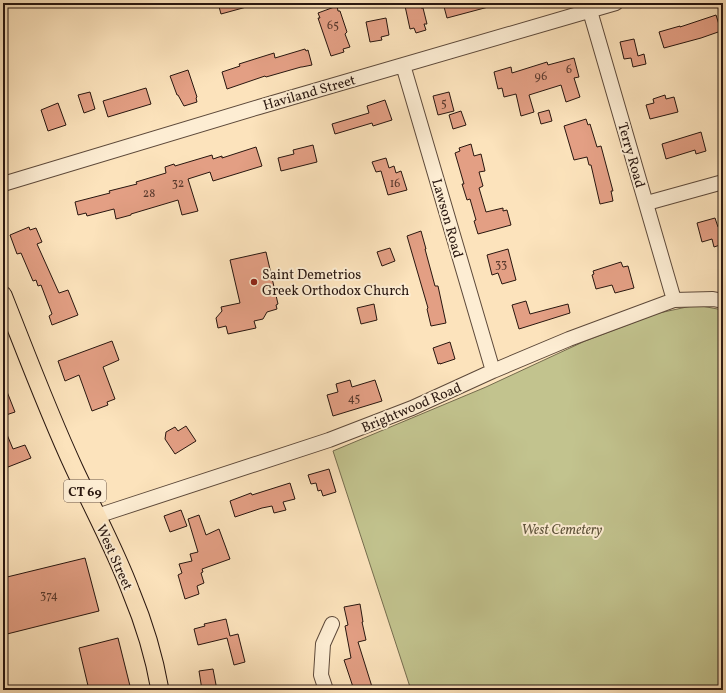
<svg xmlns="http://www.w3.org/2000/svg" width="726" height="693" viewBox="0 0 726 693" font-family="Vollkorn,serif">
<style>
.green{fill:#c2c38e;stroke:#756c4e}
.building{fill:#e39f84;stroke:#28160f}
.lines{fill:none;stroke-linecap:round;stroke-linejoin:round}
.minor-casing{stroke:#5d493a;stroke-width:16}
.major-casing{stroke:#28160f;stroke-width:19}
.minor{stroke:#fdedd3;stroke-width:14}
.major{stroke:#fce3bc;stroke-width:17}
.poi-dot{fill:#8f2418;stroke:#fdedd3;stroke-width:1.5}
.labels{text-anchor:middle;stroke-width:4;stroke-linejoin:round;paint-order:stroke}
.number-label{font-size:12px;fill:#57382c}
.shield{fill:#fdedd3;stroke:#68564a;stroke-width:1}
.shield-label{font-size:13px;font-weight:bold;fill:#28160f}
.street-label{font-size:14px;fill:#28160f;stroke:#fdedd3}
.poi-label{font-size:14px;fill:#28160f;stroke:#fdedd3;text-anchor:start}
.park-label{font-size:14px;font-style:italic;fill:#5e533b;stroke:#fdedd3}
</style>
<rect width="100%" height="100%" fill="#fce3bc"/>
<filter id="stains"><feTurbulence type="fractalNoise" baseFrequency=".005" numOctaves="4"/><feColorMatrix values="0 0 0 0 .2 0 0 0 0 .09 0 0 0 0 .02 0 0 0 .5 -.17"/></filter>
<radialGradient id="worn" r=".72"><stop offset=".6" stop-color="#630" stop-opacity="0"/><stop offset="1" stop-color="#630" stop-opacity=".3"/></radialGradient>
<!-- green -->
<path class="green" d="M696,305l27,5v380h-312l-78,-239 153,-64 99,-46 74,-28z"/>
<!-- building -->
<path class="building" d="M218,3h32v3l-29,8z
M420,3l1,5h2l4,16h-3l2,6 -10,3 -2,-5 -4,1 -5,-23z
M443,3h49v3l-45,12z
M337,6l1,5h2l7,21 -2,2 5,13 -7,2 1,3 -13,4 -13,-38h2l-2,-5z
M716,15l5,16 -20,7 -37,10 -5,-16 21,-6v1z
M386,18l3,17 -8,2 1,3 -12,2 -4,-20z
M634,39l4,17 6,-2 2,10 -13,3 -2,-9 -7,1 -4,-17z
M305,49l1,2 2,-1 4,15 -10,2h-1l-35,10 -1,-1 -38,13 -5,-17 18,-6 -1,-2 35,-11 1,5z
M574,58l5,19 -5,1 6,19 -14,5 -5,-17 -32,10 5,17 -13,4 -5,-22 -12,3 -2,-9 -4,1 -4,-17 17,-5 1,6 35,-11 1,3z
M188,70l9,27 -1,1 1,4 -13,4 -6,-11h-1l-7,-19z
M146,88l5,16 -43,13 -5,-16z
M90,92l5,17 -11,4 -6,-18z
M449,92l5,19 -16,4 -5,-19z
M665,95l1,4 8,-2 4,15 -28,7 -4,-14 8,-2 -1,-4z
M385,100l7,20 -19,6 -1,-3 -37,11 -3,-10 37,-11 -2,-7z
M58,103l8,22 -18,6 -7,-21z
M549,110l3,11 -11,3 -3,-11z
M461,111l5,14 -13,4 -4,-14z
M586,119l2,6 2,-1 7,23 4,-1 12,45h-2l2,10 -13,3 -9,-39h-2l-2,-8 -13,3 -10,-34z
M701,132l5,19 -10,3 -1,-4 -29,9 -4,-15z
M471,144l3,12 7,-2 4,17 -6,1 4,14 -4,2 7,24 17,-4v3l4,-1 4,15 -33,9 -4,-13 2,-1 -6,-21 -3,1 -5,-16h2l-9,-31 5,-2 -1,-3z
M313,145l4,17 -36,9 -3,-13 16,-4 -1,-4z
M256,147l6,19 -49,15 -3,-9 -22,7 10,32 -16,4 -4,-15 -47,14v1l-15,4 -2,-10 -27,7 -1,-3 -8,2 -3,-13 35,-9 -1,-2 28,-7 -1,-2 30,-9 -1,-6 9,-3 1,2 37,-11 1,4 9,-3v2z
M386,158l3,10 5,-2 2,7 5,-2 6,19 -19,5 -7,-24 -5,1 -4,-10z
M715,218l3,9 5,-2v19l-9,3 -2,-8 -10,3 -5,-19z
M29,227l1,3 6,-2 6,14 -5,2 22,49 9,-3 10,25 -26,10 -3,-9 3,-2 -11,-29 -3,1 -2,-6 -3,1 -12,-28 -4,1 -7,-19z
M421,231l5,18h-1l10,37h3l8,37 -15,3 -4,-17 1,-1 -21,-72z
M390,248l5,13 -13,5 -5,-14z
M508,249l8,31 -14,4 -4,-11 -6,2 -5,-20z
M266,252l12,52 -2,1 1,4 -10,3 -4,7 -9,2 2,7 -28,6 -2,-8 -8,2 -2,-10 6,-7 -1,-4 19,-4 -10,-43z
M621,262l2,5 5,-1 6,22 -19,5 -3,-8 -16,4 -4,-14 2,-1 -1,-3z
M526,301l4,13 38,-10 2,9 -51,16 -7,-24z
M374,304l3,16 -16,4 -4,-16z
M112,341l7,19 -16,7 12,32 -8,3 1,3 -16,6 -13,-36 -14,6 -7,-20z
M450,342l5,17 -15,5v-1l-2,1 -5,-16z
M350,380l2,7 23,-7 7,21 -49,15 -6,-21 11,-3 -2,-8z
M3,384h1l11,28 -12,4z
M3,425l10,24 12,-4 6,13 -28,11z
M186,426l10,15 -21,13 -10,-15 1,-7 9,-5 3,4z
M329,469l7,23 -13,4 -2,-6 -3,1 -2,-8 -5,1 -3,-9z
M290,483l5,16 -12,3 3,8 -12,3 -2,-7 -10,2 -27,9 -5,-16 21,-8 1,2z
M181,510l6,16 -17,6 -6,-16z
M199,515l7,20 13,-6 7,19 4,11 -28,10 1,3 -2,1 3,10 -7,3 2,8 -14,5 -7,-24 4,-2 -3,-9 13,-3 -2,-7 8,-2 -10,-33z
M85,558l14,53 -96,24v-57z
M360,604l3,18h-1l4,18 -8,2 15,48h-19l-10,-30 7,-2 -6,-32 3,-1 -4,-18z
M226,619l4,17 8,-2 7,28 -11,3 -7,-27 -29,7 -4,-16 11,-3 -1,-2z
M118,638l13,52h-42l-10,-42z
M213,669l4,21h-15l-3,-19z"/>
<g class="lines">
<!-- minor casing -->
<g class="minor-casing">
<path id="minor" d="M590,11l84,289
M403,65l90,306
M3,184l256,-77 357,-104
M647,203l76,-21
M97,516l232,-76 83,-32 81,-37 76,-32 105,-39 39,-1 10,2
M326,690l-5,-15 2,-31 9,-20"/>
</g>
<!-- major casing -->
<g class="major-casing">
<path id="major" d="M3,295c23,58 45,117 71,173 19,41 41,81 57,124 13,31 23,64 29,98"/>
</g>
<!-- minor -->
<use href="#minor" class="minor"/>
<!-- major -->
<use href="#major" class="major"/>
</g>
<!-- markers -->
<circle class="poi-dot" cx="254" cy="282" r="4"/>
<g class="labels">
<!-- number labels -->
<g class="number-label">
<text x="333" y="29">65</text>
<text x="569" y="73">6</text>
<text x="541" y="80">96</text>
<text x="444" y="107">5</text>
<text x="178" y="187">32</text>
<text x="395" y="187">16</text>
<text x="149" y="197">28</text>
<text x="501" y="268">33</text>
<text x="354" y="402">45</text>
<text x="49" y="599">374</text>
</g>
<!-- shield labels -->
<rect class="shield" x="64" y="480" width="42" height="22" rx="3"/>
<g class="shield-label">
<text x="85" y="496">CT 69</text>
</g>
<!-- street labels -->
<g class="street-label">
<text transform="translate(309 92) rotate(-16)" y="5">Haviland Street</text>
<text transform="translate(632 155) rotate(74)" y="5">Terry Road</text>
<text transform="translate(448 218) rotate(74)" y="5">Lawson Road</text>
<text transform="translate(411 407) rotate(-23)" y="5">Brightwood Road</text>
<text transform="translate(115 557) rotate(66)" y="5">West Street</text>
</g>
<!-- poi labels -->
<g class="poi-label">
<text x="262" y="279">Saint Demetrios<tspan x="262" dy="16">Greek Orthodox Church</tspan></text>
</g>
<!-- park labels -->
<g class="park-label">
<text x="562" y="534">West Cemetery</text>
</g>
</g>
<!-- margin -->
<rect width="726" height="693" fill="none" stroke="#fce3bc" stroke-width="16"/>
<rect x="4" y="4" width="718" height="685" fill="none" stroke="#28160f" stroke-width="2"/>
<rect x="8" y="8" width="710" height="677" fill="none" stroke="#28160f"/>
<rect width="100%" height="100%" filter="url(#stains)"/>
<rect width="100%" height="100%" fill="url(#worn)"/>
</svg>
